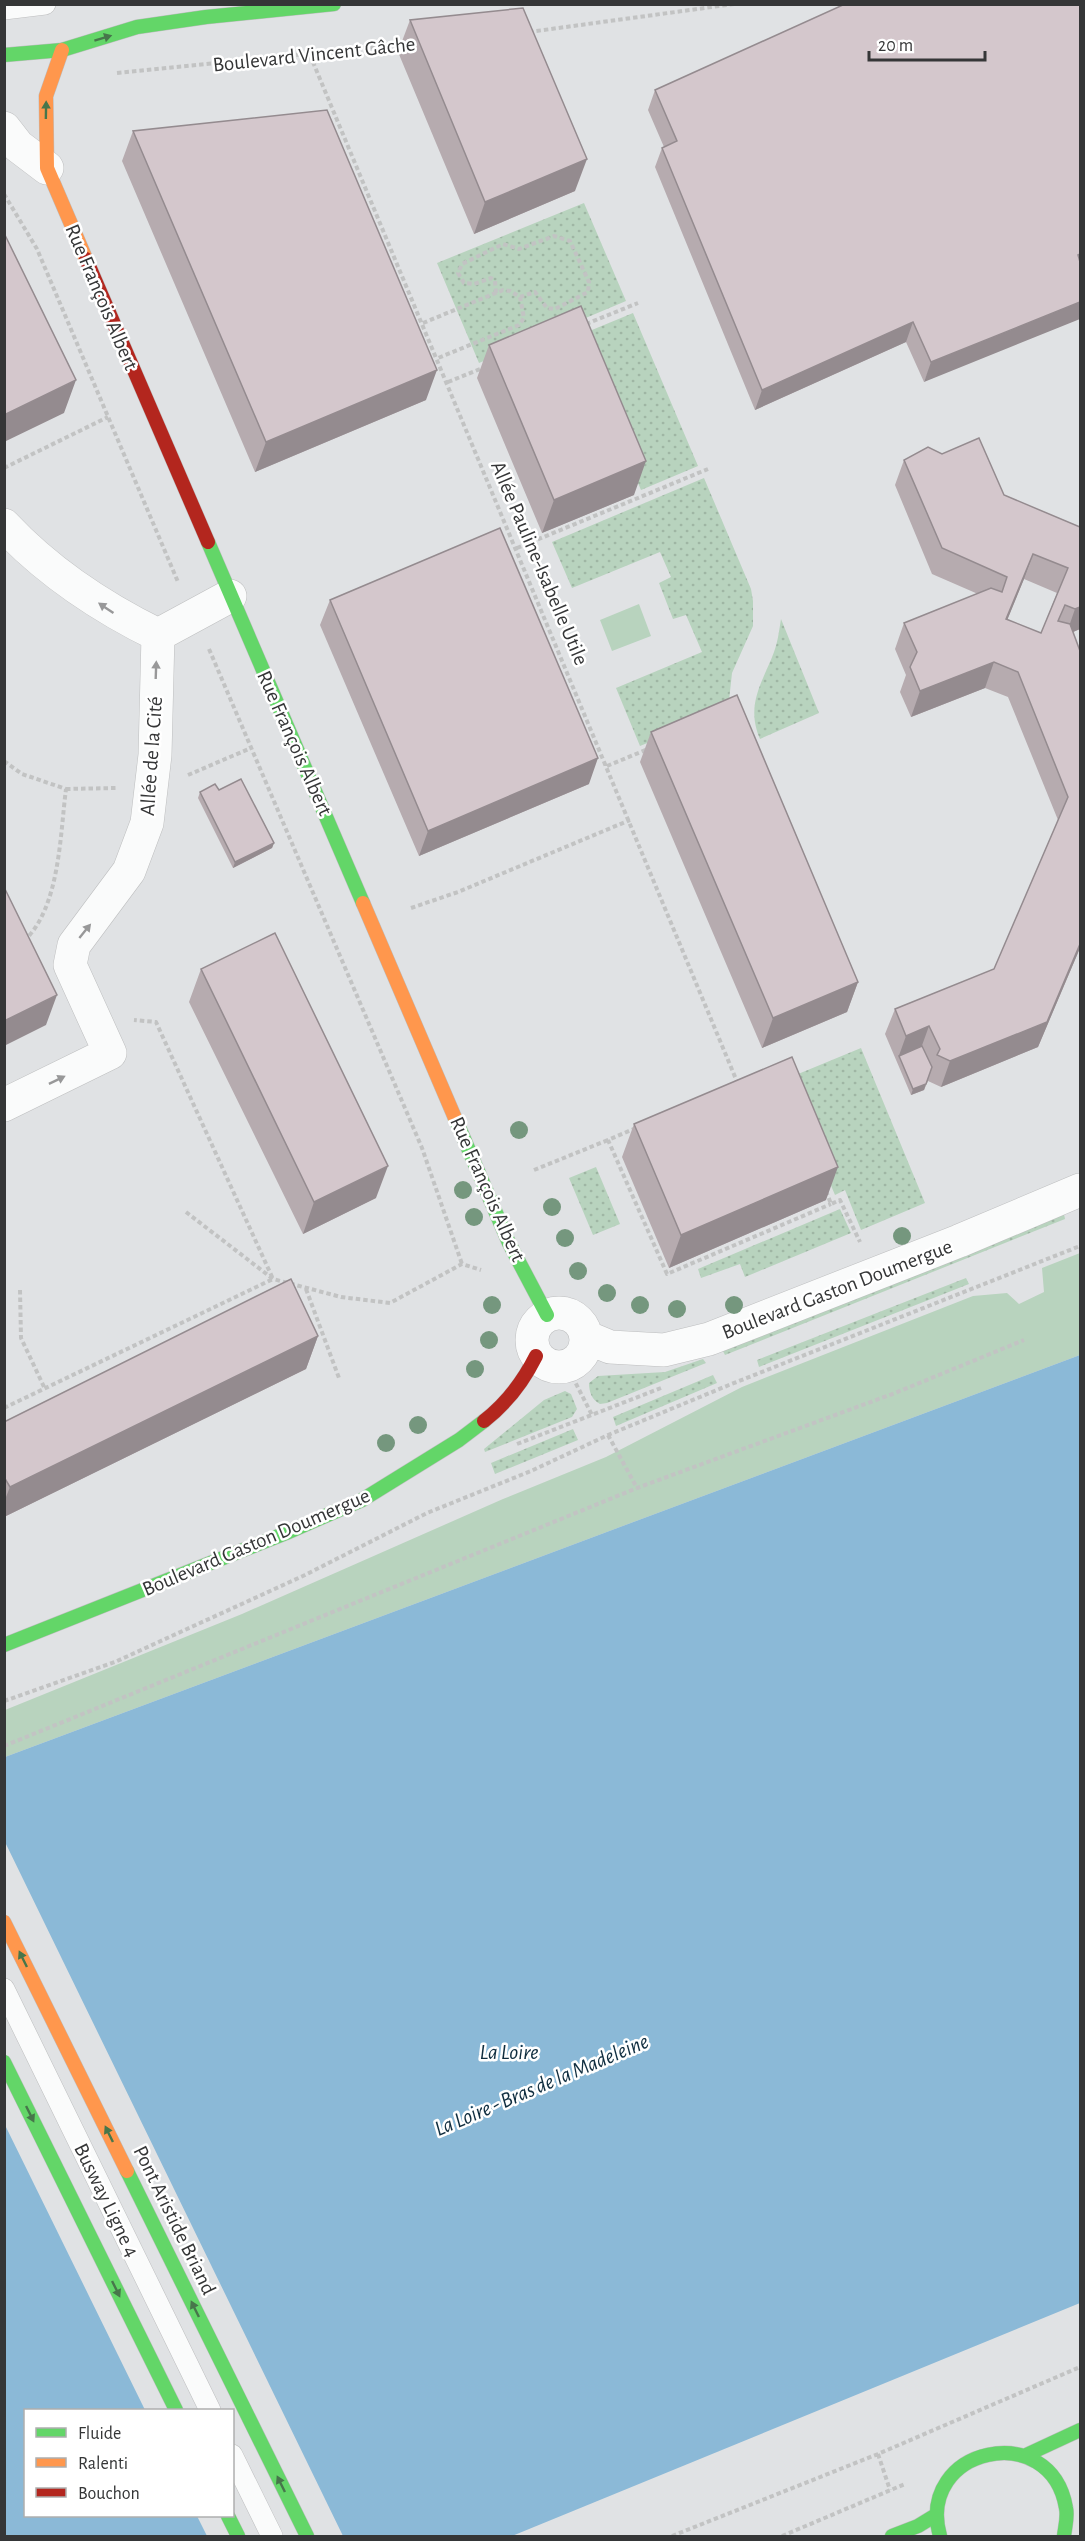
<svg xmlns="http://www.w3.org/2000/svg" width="1085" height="2541" viewBox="0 0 1085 2541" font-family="'Alegreya Sans',sans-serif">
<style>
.grass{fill:url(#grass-dots)}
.park{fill:#b8d3be}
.water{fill:#8bb9d7;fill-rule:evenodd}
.pier{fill:#e0e2e4}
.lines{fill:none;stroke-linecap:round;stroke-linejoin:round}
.lane-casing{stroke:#bdbebf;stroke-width:22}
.street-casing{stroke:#bdbebf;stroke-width:34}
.fast-casing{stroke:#bdbebf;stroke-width:15}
.slow-casing{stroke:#bdbebf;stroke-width:15}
.jam-casing{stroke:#bdbebf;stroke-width:15}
.path{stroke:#c2c3c3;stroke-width:4;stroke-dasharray:4.5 3;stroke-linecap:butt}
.lane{stroke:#fafbfb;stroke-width:21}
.street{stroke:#fafbfb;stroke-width:33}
.fast{stroke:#63d668;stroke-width:14}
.slow{stroke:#ff974d;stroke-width:14}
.jam{stroke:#b3261e;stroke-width:14}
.tree{fill:#75977e}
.wall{fill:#b6abaf;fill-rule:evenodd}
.shaded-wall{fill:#948b8f}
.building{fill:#d4c7cc;stroke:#948b8f;stroke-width:1.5;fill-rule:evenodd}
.oneway{fill:#47764b}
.oneway2{fill:#989899}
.labels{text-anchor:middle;stroke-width:5;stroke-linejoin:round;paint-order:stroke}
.street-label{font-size:21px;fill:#353637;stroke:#fff}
.water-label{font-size:22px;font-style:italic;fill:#0f2d3f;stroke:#fff}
</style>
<defs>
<pattern id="grass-dots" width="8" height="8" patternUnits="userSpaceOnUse" patternTransform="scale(1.5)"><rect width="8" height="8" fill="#b8d3be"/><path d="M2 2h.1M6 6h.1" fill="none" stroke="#9fb6a4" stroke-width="1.8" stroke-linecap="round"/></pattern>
</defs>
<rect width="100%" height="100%" fill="#e0e2e4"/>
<!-- grass -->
<path class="grass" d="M584,203l42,98 -147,62 -42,-100z
M633,313l65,153 -57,24 -66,-153z
M704,478l47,111 2,12v25l-21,47 -4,37 -88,36 -24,-58 86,-36 -16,-37 -13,4 -14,-36 12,-6 -11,-25 -88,36 -20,-46z
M781,619l38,94 -59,26c-15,-35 3,-57 14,-87 4,-11 5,-21 7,-33z
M861,1048l64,155 -64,27 -16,-40 -10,5 -49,-116z
M596,1167l24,57 -27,11 -24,-57z
M840,1209l11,24 -106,44 -5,-13 -39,14 -3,-9z
M1064,1214l1,5 -340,136 -2,-4z
M966,1278l3,6 -210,83 -2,-7z
M703,1359l3,4 -99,40 -7,1c-8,-4 -11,-12 -11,-21l9,-7 67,-4z
M713,1375l4,8 -101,43 -3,-9z
M565,1391l6,3 6,15 -5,8 -87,35 -1,-3 60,-49z
M573,1429l5,11 -83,34 -4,-11z"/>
<!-- park -->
<path class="park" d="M639,604l12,32 -39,15 -12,-31z
M1080,1253v102l-1075,402v-47l237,-96 261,-115 103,-42 136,-70 231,-91 34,-3 12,11 25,-12 -2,-24z"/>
<!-- water -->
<path class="water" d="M1080,1355v948l-568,233h-507v-779zM26,2410h206v106h-206z"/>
<!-- pier -->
<path class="pier" d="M5,1842l338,694h-136l-10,-20h35v-106h-87l-141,-287z"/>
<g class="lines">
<!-- lane casing -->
<g class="lane-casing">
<path id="lane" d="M4,9l41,-5
M4,1989l206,421
M232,2455l40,81"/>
</g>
<!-- street casing -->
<g class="street-casing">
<path id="street" d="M4,128l14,18 29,22
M4,525c44,47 97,82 154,110
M158,635l72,-39
M4,1105l106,-52 -40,-88 4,-20 55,-74 18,-48 8,-68 3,-120
M532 1340a27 27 0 1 1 54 0a27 27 0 1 1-54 0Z
M586,1337l24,10 54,3 45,-11 250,-98 121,-51"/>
</g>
<!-- fast casing -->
<g class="fast-casing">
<path id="fast" d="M4,55l58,-5 75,-23 69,-10 128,-13
M208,542l155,361
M455,1118l54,125 38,72
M4,1645l282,-112 76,-33 97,-60 25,-19
M4,2062l172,348
M127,2171l180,365
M1024,2456l56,-26
M228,2516l10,20
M892,2536l26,-10 18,-11
M940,2536c-25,-89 111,-118 126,-28 2,9 -1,19 -2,28"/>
</g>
<!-- slow casing -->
<g class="slow-casing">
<path id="slow" d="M62,50l-16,46 1,72 39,91
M363,903l92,215
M4,1922l123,249"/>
</g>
<!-- jam casing -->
<g class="jam-casing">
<path id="jam" d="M86,259l122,283
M484,1421c23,-18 39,-39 52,-65"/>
</g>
<!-- path -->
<path class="path" d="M529,32l205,-28
M310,55l428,1029
M117,73l288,-29
M4,194l33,55 141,333
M496,293l-1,-12 -4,-3 -17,6 -10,-1 -6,-10 4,-9 41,-20 16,5 35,-13 16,5 19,41 -1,10 -33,17 -8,-1 -12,-16 -15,5
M423,323l80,-33 7,1 10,6 4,21 -5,7 -81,33
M586,324l52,-21
M448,382l37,-15
M4,468l104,-51
M517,548l191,-79
M209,649l213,499 40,116
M4,761l18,13 44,15c-6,46 -6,117 -41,151
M607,766l41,-17
M188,775l63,-27
M66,789l50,-1
M411,908l47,-16 172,-72
M636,1128l-28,12 59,134 164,-70
M534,1170l74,-30
M826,1191l5,13 9,-4 20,42
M186,1212l87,67 68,18 49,6 72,-39 19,6
M306,1289l33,89
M20,1290l1,48 24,51
M569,1370l23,45
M4,1408l269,-129 -117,-257 -22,-2
M608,1435l29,53
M517,1444l144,-56
M4,1701l111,-39 190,-87 122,-62 104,-42 77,-36 121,-50 351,-139
M4,1746l633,-258 258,-95 129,-53
M878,2454l12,36
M672,2536l206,-82 202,-87
M782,2536l123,-52"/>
<!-- lane -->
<use href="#lane" class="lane"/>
<!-- street -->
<use href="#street" class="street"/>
<!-- fast -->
<use href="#fast" class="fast"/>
<!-- slow -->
<use href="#slow" class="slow"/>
<!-- jam -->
<use href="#jam" class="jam"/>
</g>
<!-- trees -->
<g class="tree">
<circle cx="519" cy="1130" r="9"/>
<circle cx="463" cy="1190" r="9"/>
<circle cx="552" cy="1207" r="9"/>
<circle cx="474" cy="1217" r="9"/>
<circle cx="902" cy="1236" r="9"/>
<circle cx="565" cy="1238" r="9"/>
<circle cx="578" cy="1271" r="9"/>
<circle cx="607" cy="1293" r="9"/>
<circle cx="492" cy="1305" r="9"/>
<circle cx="640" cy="1305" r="9"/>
<circle cx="734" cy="1305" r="9"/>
<circle cx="677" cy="1309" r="9"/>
<circle cx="489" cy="1340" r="9"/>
<circle cx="475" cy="1369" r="9"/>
<circle cx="418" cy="1425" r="9"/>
<circle cx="386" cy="1443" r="9"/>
</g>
<!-- wall -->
<path class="wall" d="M1080,4l-156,378 -18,-40 -151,68 -100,-243 7,-19 2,-1 -16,-37 7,-20z
M410,20l165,171 -101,43 -76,-182z
M133,131l293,269 -171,72 -133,-311z
M489,345l145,150 -92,38 -65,-155z
M904,460l100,35 76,32v102l-7,3 7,316 -42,99 -97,40 -13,-6 -4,9 -13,5 -26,-61 10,-25 99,-40 64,-149 -50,-123 -23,-9 -74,29 -11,-25 6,-17 -11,-26 9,-26 74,-29 -46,-20 -37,-89zM1024,579l33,14 -16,40 -34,-13z
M330,600l259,184 -170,72 -99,-231z
M651,732l207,250 -11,30 -85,36 -122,-286z
M219,790l55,53 -2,5 -39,20 -35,-70 2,-6z
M201,969l175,229 -73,36 -114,-232z
M634,1124l192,76 -157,68 -47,-111z
M318,1336l-12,33 -302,148v-95z"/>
<!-- shaded-wall -->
<path class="shaded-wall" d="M587,159l-12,32 -101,43 11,-32z
M1080,302v17l-156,63 7,-20z
M913,322l-7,20 -151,68 7,-20z
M437,370l-11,30 -171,72 11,-30z
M76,380l-12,33 -60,29v-27z
M646,461l-12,34 -92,38 12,-33z
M1033,554l-9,25 -27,66 9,-26z
M1080,607v22l-14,6 9,-26z
M994,662l-9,26 -74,29 9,-26z
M598,758l-9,26 -170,72 9,-25z
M274,843l-2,5 -39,20 2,-6z
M1080,944v4l-42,99 -97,40 9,-26z
M858,982l-11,30 -85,36 11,-30z
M57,995l-11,30 -42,21v-25z
M929,1026l-9,25 -21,5 -2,5 9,-25z
M927,1081l-3,9 -13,5 2,-6z
M388,1166l-12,32 -73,36 11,-32z
M838,1167l-12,33 -157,68 12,-33z
M318,1336l-12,33 -302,148v-15l6,-15z"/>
<!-- building -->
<path class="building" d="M845,4h235v250l-2,1 2,7v40l-149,60 -18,-40 -151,68 -100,-242 15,-7 -22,-51z
M523,8l64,151 -102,43 -75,-182z
M327,110l110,260 -171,72 -133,-311z
M4,233l72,147 -72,35z
M581,306l65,155 -92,39 -65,-155z
M979,438l25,57 76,32v80l-5,2 -10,-4 -7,16 12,3 10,27v293l-33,78 -97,39 -13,-6 3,-6 -11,-23 -23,10 -11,-27 99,-40 74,-172 -50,-125 -24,-10 -74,29 -10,-24 7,-15 -13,-29 87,-35 11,4 5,-15 -65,-29 -38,-88 24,-13 14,7zM1033,554l35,14 -27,65 -35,-14z
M500,528l98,230 -170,73 -98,-231z
M737,695l121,287 -85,36 -122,-286z
M241,779l33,64 -39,19 -35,-70 15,-8 4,6z
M4,887l53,108 -53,26z
M275,933l113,233 -74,36 -113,-233z
M922,1046l10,21 -6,17 -13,5 -14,-33z
M792,1057l46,110 -157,68 -47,-111z
M291,1279l27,57 -308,151 -6,-10v-55z"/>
<!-- one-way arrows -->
<defs><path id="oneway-solid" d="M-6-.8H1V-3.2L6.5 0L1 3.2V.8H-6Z" transform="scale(1.5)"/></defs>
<g class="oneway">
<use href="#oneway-solid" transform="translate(103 38) rotate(-17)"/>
<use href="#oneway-solid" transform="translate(46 110) rotate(-89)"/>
<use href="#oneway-solid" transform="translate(23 1959) rotate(-116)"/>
<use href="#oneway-solid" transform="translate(30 2114) rotate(64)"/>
<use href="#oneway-solid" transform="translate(109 2134) rotate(-116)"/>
<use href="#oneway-solid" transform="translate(116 2289) rotate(64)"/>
<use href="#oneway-solid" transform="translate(195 2309) rotate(-116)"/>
<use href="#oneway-solid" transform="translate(281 2484) rotate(-116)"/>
</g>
<g class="oneway2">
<use href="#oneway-solid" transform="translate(106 608) rotate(-146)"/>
<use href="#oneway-solid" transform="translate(156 670) rotate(-88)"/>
<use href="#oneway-solid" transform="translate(85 931) rotate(-51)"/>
<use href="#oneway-solid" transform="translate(57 1080) rotate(-26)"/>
</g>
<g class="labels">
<!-- street labels -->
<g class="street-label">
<text transform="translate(314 54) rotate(-6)" y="7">Boulevard Vincent Gâche</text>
<text transform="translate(102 297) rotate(67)" y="7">Rue François Albert</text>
<text transform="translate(540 563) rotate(67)" y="7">Allée Pauline-Isabelle Utile</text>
<text transform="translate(295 743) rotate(66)" y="7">Rue François Albert</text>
<text transform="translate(151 756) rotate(-86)" y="7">Allée de la Cité</text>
<text transform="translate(488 1189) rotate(66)" y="7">Rue François Albert</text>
<text transform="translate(837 1289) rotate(-21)" y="7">Boulevard Gaston Doumergue</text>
<text transform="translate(256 1542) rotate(-23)" y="7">Boulevard Gaston Doumergue</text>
<text transform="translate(107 2200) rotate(64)" y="7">Busway Ligne 4</text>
<text transform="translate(175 2220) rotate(64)" y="7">Pont Aristide Briand</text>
</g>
<!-- water labels -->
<g class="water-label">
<text x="509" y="2059">La Loire</text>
<text transform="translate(541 2084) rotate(-23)" y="8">La Loire - Bras de la Madeleine</text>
</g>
</g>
<!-- border -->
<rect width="1085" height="2541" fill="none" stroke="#353637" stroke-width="12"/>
<!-- legend -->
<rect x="24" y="2409" width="210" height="108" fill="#ffffff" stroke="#aeafaf" stroke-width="1.5"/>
<rect x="36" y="2428" width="30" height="9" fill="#63d668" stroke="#aeafaf" stroke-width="1.5"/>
<text x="78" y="2439" font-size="18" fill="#353637">Fluide</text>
<rect x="36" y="2458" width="30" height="9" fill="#ff974d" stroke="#aeafaf" stroke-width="1.5"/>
<text x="78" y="2469" font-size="18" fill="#353637">Ralenti</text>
<rect x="36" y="2488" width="30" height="9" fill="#b3261e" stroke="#aeafaf" stroke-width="1.5"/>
<text x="78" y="2499" font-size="18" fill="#353637">Bouchon</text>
<!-- scale -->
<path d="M869 51v9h116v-9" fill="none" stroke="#353637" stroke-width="3"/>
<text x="878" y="51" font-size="18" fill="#353637" stroke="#ffffff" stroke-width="4.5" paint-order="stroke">20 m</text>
</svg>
